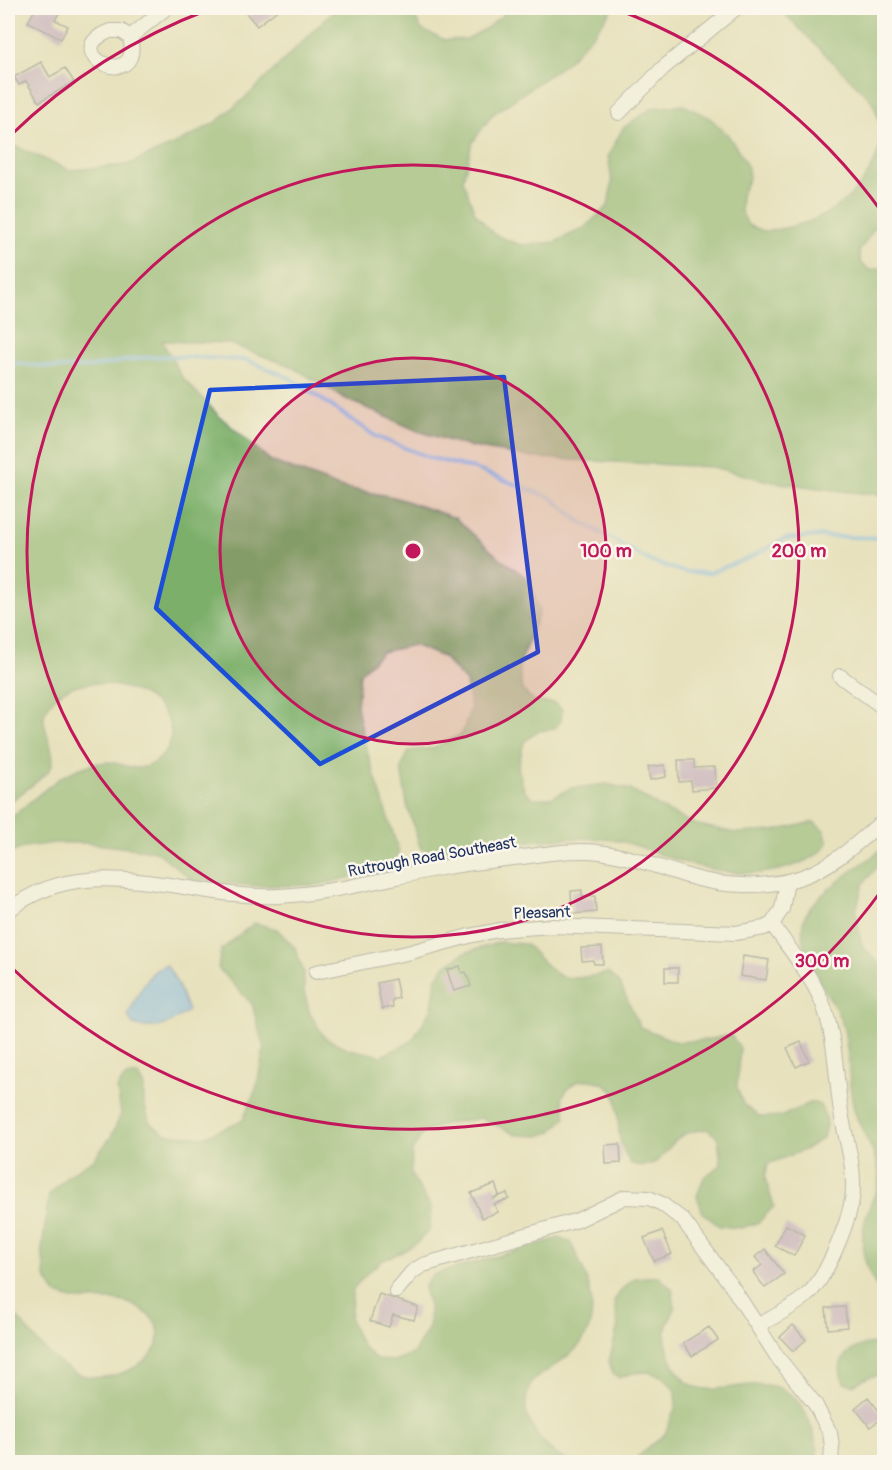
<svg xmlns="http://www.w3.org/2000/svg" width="892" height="1470" viewBox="0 0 892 1470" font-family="Pangolin,sans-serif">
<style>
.forest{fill:#7caf69;stroke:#4c6f64;stroke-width:1.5}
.water{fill:#7fb9f0;stroke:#4d74a7;stroke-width:1.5}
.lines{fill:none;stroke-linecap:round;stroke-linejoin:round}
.stream{stroke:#7fb9f0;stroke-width:4}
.building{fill:#b997ca}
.minor-casing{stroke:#82888e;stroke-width:16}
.minor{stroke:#fff;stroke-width:14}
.marked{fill:none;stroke:#1d4ed8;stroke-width:4.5;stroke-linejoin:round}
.ring{fill:none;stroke:#c2185b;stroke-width:3}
.labels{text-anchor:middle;stroke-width:5;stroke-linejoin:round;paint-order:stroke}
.street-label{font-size:16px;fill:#1b2f5e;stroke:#fbf7ec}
.centre{fill:#c2185b;stroke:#fbf7ec;stroke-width:3}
.ring-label{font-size:18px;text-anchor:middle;font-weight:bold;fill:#c2185b;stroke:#fbf7ec;stroke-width:5;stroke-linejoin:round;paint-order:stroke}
</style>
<rect width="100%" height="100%" fill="#fbf7ec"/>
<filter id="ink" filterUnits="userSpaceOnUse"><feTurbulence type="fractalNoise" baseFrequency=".0167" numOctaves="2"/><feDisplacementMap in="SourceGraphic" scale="12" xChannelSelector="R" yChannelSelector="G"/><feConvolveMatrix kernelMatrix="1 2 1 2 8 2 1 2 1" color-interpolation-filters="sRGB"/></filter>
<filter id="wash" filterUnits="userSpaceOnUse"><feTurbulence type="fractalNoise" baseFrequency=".008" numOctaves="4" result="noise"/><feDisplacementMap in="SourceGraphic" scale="24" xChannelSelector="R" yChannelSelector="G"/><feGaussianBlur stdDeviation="1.35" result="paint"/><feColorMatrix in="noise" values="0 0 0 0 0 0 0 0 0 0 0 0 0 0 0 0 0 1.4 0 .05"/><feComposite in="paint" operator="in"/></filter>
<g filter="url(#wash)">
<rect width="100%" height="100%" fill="#e8e1bd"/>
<!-- forest -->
<path class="forest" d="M336,8h74l12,22 23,10 22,-1 18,-10 18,-14 4,-7h106l-18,24 -30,32 -73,51 -20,28 -9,37 12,33 20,22 26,10 34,-3 29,-14 24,-22 4,-24 -4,-26 15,-28 29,-20 32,-3 26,13 18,17 12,18 8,15 1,10 -8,18v15l7,14c6,2 12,5 18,6 6,0 13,-2 18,-3 45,-8 86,-38 96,-84 3,-15 -2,-30 -9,-44l-92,-92h105v205l-25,39 2,11 9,7 14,-2v227l-35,-3 -76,-10 -61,-15 -177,-9 -68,-12 -49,-15 -74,-33 -53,-32 -64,-23 -65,-2 20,36 36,38 53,46 68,26 55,10 61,21 41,37 35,26 8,31 -20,54 3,24 14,12 18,1 8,6 -1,12 -7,8 -16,2 -14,11 -6,25 6,23 9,8h18l20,-10 36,-4 24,6 30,18 33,16 42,9 37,-2 41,-9 10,8 4,13c-11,15 -16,15 -33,22 -44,17 -91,5 -133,-10 -19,-7 -37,-14 -57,-16 -55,-4 -117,8 -172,17l-13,-9 -13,-42 -6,-37 8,-17 24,-3 29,-14 9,-27 -5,-25 -23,-25 -30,-12 -31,7 -22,21 -3,34 9,41 33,104 -7,16 -74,17 -62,1 -64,-6 -36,-29 -70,-8h-32l-29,4 -17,7v-34c16,-12 44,-39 61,-47 12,-6 25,-10 39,-11 10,0 21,7 31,6 20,-3 36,-21 31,-41 -3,-15 -19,-30 -33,-35 -27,-10 -64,-16 -85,9 -3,4 -8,10 -8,16 -1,16 15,38 6,52 -6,9 -33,27 -42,34v-660l61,27 57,-5 54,-23 36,-20 38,-32z
M884,847v14l-6,5 -15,18 -7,27 6,35 20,20h2v330c-21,-23 -27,-55 -16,-85 5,-14 14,-27 10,-43 -4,-23 -21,-41 -25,-63 -6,-27 -2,-55 -11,-82 -12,-33 -45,-63 -39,-100 4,-26 61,-58 81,-76z
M254,923l23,6 18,19 9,25v19l6,22 15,24 24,11 33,7 30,-15 20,-33 4,-29 9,-13 19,-13 36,-11 26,2c34,35 31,39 82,29l12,11 20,43 37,15 29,-2 25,-5 9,13 -3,40 6,16 17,13 22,-1 30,-14 8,3 7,15 -4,18 -19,12 -36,14 -3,14 9,28 -16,17 -17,5 -22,-2 -16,-13 -6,-17 7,-19 17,-12 -3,-27 -11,-9c-7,1 -18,2 -24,6 -22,13 -19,37 -52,29 -6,-10 -11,-19 -12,-31 -2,-25 3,-51 -31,-53 -14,0 -19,6 -26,17l4,20 -15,15 -11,4 -24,-1 -34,-17 -38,6 -21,9 -11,18 -1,23 20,34 -1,21 -12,13 -16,10 -19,8 -14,11 -16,18 -3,30 11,26 16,15 17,1 20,-8 15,-26v-20l-5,-20 9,-12 126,-37 11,4c16,29 33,69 12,100 -11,15 -36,28 -51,40 -2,8 -7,20 -5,28 3,20 29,51 49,52h-567v-153l6,4c16,20 35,46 58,58 45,25 130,-32 61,-66 -16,-8 -38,-4 -55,-5 -8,-1 -15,-4 -22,-6l-11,-17 -3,-28 7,-54 18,-19 27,-17 17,-22 10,-23 -4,-26 8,-11 13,-2 6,11v18l6,19 16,11 38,3 39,-17 13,-31 8,-40 -12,-45 -34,-36 3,-18z
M658,1276l14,13c1,6 3,13 2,19 0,6 -5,11 -7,17 -5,15 4,39 15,52 30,36 94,-27 126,41 6,14 10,29 9,44h-200l18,-3 30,-25 11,-28 -1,-16 -11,-13 -16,-5 -15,1 -14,5 -6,-5 -4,-11 9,-37 -4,-24 8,-12 13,-11z
M884,1342v32l-15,3 -16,8 -9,-2c-14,-30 16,-40 40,-41z"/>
<!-- water -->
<path class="water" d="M167,965l11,20 10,26c-20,14 -30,20 -55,14l-5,-9c7,-16 20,-48 39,-51z"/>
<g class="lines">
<!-- stream -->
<path class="stream" d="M8,362l49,6 35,-1 48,-9 27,-2 79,4 44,18 87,59 54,21 44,11 77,29 26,22 74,42 32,10 25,1 40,-15 35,-19 32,-3 68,2"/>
</g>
<g id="blocks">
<!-- building -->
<path class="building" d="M36,8h26l-7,12 13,6 -7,13 -33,-17z
M242,8h38l-23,18z
M41,62l9,15 15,-9 9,14 -35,20 -13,-21 -7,4 -5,-8z
M678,760h16v8l21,-1 1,21 -24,2 -1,-9 -12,1z
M665,765l1,12 -16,3 -2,-13z
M582,890v7l13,-1 1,16 -24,2 -1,-23z
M602,947l1,17h-9l-1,-4 -11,1 -1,-13z
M743,956l26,4 -3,20 -26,-4z
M460,966l2,7 4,-1 5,14 -17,5 -7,-21z
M665,968h13v14h-13z
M395,979l4,19 -7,2 1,7 -11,2 -5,-26z
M801,1042l8,19 -13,6 -9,-19z
M620,1144l1,19 -15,1 -1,-19z
M495,1184l4,11 -7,4 15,-6 2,6 -15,5 4,8 -16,6 -11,-25z
M786,1225l19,10 -11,21 -19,-10z
M662,1231l10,23 -18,7 -10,-23z
M765,1249l19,25 -19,14 -12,-16 9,-7 -7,-8z
M379,1294l39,13 -4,13 -21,-5 -4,12 -19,-6z
M845,1307l2,20 -19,2 -2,-21z
M793,1325l13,15 -13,11 -13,-14z
M709,1327l9,13 -26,16 -9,-13z
M868,1397l16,20 -14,10 -15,-19z"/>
</g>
</g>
<g filter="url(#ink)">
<use href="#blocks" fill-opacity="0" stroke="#82888e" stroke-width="1.5"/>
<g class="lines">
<!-- minor casing -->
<g class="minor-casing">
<path id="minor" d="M110,31h11l9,6c14,58 -76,16 -20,-6z
M130,37l36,-29
M619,113l44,-45 73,-60
M840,676l44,32
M8,911c77,-64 181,-11 271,-15 55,-3 108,-18 162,-28 27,-5 54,-8 82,-11 19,-3 39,-6 59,-6 35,0 69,14 102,24 40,13 92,15 130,-3 27,-13 48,-33 70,-52
M316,972l91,-19 62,-17 30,-6 52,-4 185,7 28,-5 8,-4
M396,1291l16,-19 11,-7 155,-45 47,-23 24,1 13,6 21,16 48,65 47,73 37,46 15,29 2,13 -1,16
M757,1326c16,-9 36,-18 50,-31 20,-17 46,-81 46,-107 1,-26 -8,-51 -12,-76 -5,-33 -5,-67 -15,-99 -9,-31 -36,-63 -54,-89l10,-15 5,-28"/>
</g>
<!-- minor -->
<use href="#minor" class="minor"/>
</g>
</g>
<!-- marked area -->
<path d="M0 0H892V1470H0ZM504,377l34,275 -218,112 -164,-156 54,-218z" fill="#e8e1bd" fill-opacity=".55" fill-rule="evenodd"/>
<path class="marked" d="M504,377l34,275 -218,112 -164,-156 54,-218z"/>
<!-- distance rings -->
<circle cx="413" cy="551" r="193" fill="#c2185b" fill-opacity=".12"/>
<g class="ring">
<circle cx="413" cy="551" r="193"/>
<circle cx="413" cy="551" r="386"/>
<path d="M884 887A579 579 0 0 1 11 967M11 135A579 579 0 0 1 210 9M616 9A579 579 0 0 1 884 215"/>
</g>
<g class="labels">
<!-- street labels -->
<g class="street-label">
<text transform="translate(432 856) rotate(-10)" y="6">Rutrough Road Southeast</text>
<text transform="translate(542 912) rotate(-2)" y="6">Pleasant</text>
</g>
</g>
<circle cx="413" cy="551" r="9" class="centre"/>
<g class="ring-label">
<text x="606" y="557">100 m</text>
<text x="799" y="557">200 m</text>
<text x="822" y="967">300 m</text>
</g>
<!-- margin -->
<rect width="892" height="1470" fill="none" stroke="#fbf7ec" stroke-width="30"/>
</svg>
